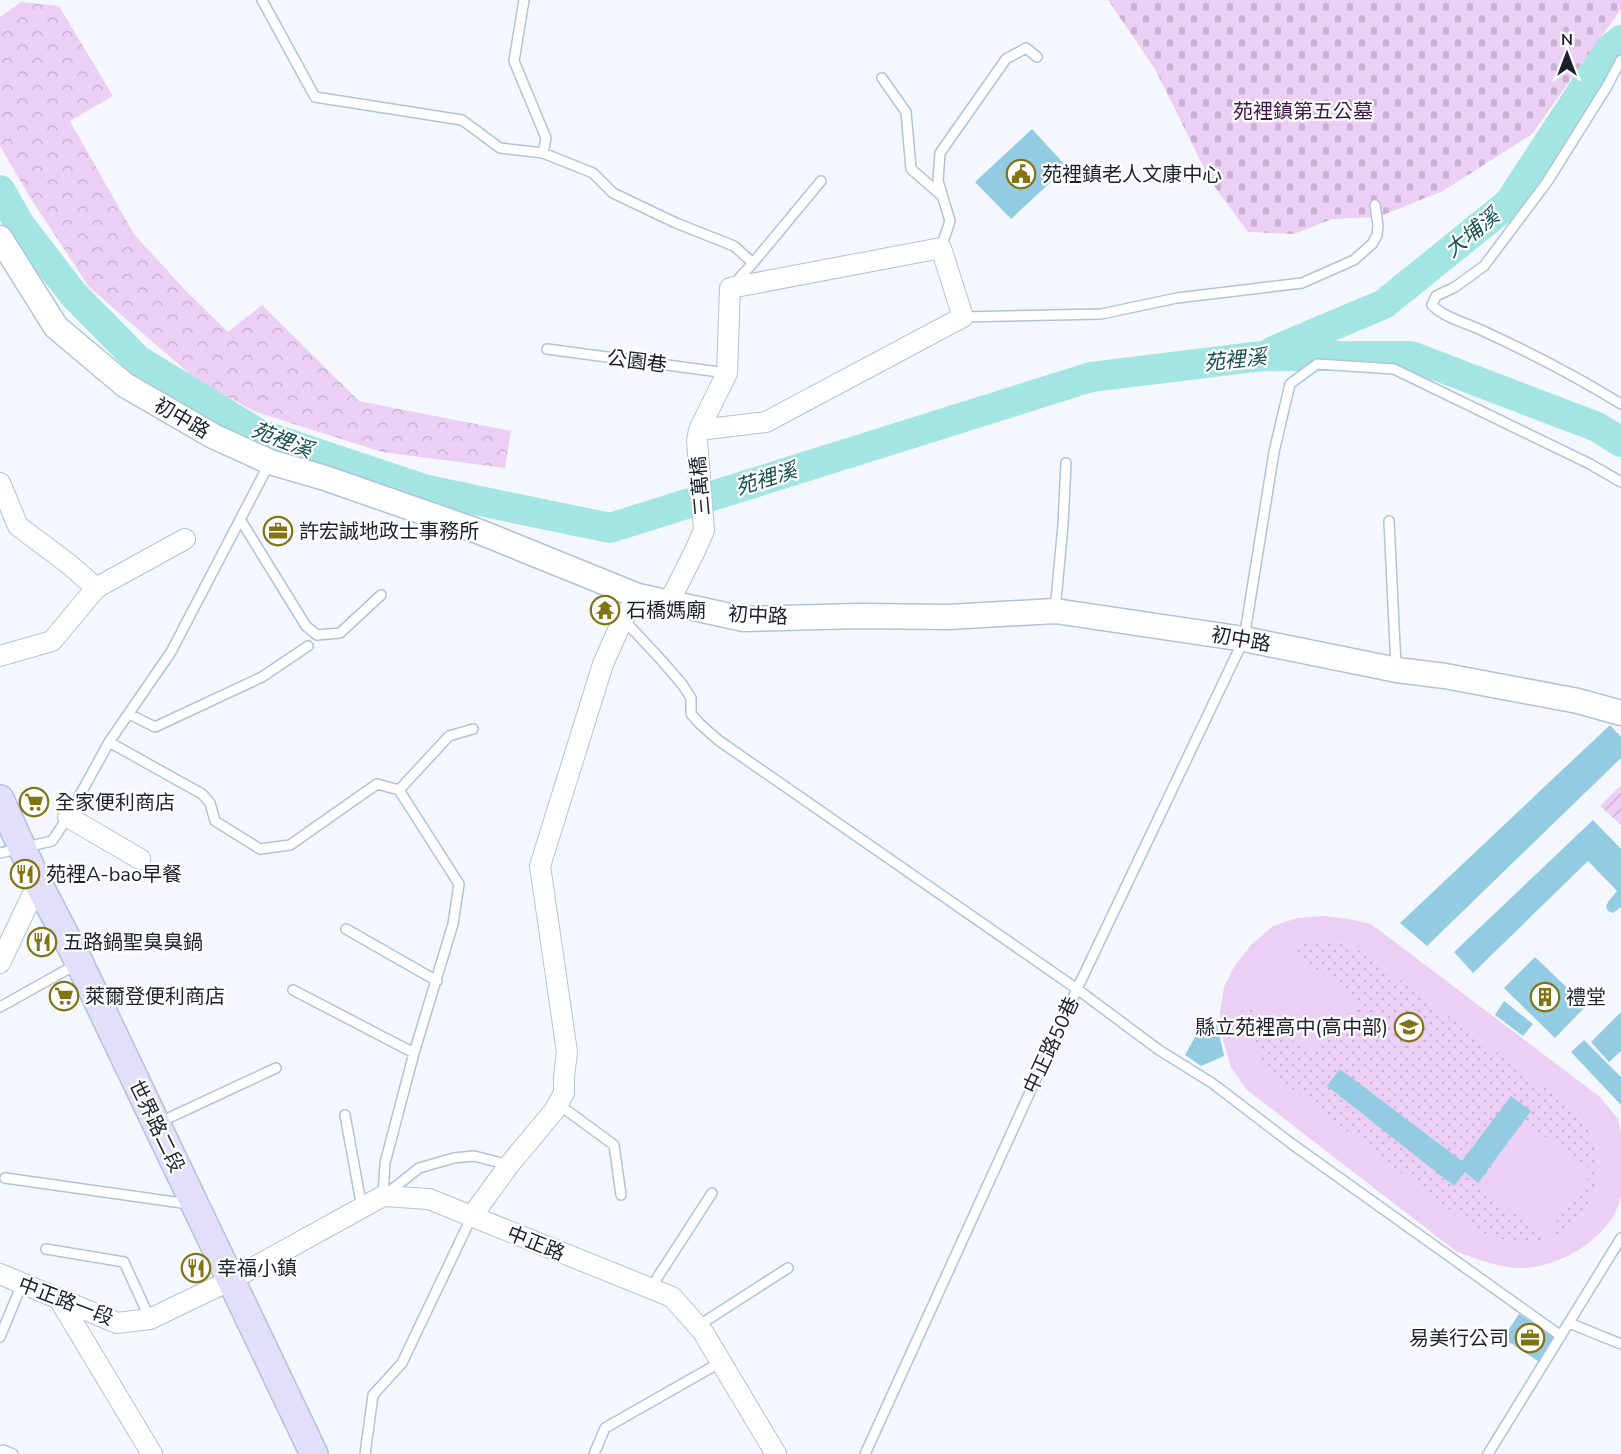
<svg xmlns="http://www.w3.org/2000/svg" width="1621" height="1454" viewBox="0 0 1621 1454" font-family="'Nunito Sans','Noto Sans TC',sans-serif">
<style>
.grass{fill:url(#grass-dots)}
.cemetery{fill:url(#cemetery-stones)}
.park{fill:url(#park-crowns)}
.garden{fill:url(#garden-furrows)}
.pitch{fill:#eccff5;fill-rule:evenodd}
.lines{fill:none;stroke-linecap:round;stroke-linejoin:round}
.river{stroke:#a3e5e2;stroke-width:30}
.building{fill:#93cce2}
.service-casing{stroke:#b0c3dd;stroke-width:12}
.minor-casing{stroke:#b0c3dd;stroke-width:22}
.tertiary-casing{stroke:#b0c3dd;stroke-width:27}
.secondary-casing{stroke:#b0c3dd;stroke-width:30}
.service{stroke:#fff;stroke-width:9}
.minor{stroke:#fff;stroke-width:20}
.tertiary{stroke:#fff;stroke-width:24}
.secondary{stroke:#e2dffa;stroke-width:27}
.labels{text-anchor:middle;stroke-width:4.5;stroke-linejoin:round;paint-order:stroke}
.park-label{font-size:20px;fill:#3e1749;stroke:#fff}
.poi-label{font-size:20px;fill:#1b222b;stroke:#fff;text-anchor:start}
.street-label{font-size:20px;fill:#1b222b;stroke:#fff}
.water-label{font-size:21px;font-style:italic;fill:#17504f;stroke:#fff}
</style>
<defs>
<pattern id="grass-dots" width="8" height="8" patternUnits="userSpaceOnUse" patternTransform="scale(1.5)"><rect width="8" height="8" fill="#eccff5"/><path d="M2 2h.1M6 6h.1" fill="none" stroke="#cab1d2" stroke-width="1.8" stroke-linecap="round"/></pattern>
<pattern id="cemetery-stones" width="16" height="16" patternUnits="userSpaceOnUse" patternTransform="scale(1.5)"><rect width="16" height="16" fill="#eccff5"/><path d="M2 7V4a2 2 0 0 1 4 0v3zM10 15v-3a2 2 0 0 1 4 0v3z" fill="#cab1d2"/></pattern>
<pattern id="park-crowns" width="20" height="18" patternUnits="userSpaceOnUse" patternTransform="scale(1.5)"><rect width="20" height="18" fill="#eccff5"/><path d="M2 6a3 3 0 1 1 6 0M12 15a3 3 0 1 1 6 0" fill="none" stroke="#cab1d2"/></pattern>
<pattern id="garden-furrows" width="10" height="10" patternUnits="userSpaceOnUse" patternTransform="scale(1.5)"><rect width="10" height="10" fill="#eccff5"/><path d="M-1 1l2-2M0 10L10 0M9 11l2-2" fill="none" stroke="#cab1d2"/></pattern>
</defs>
<rect width="100%" height="100%" fill="#f4f8fe"/>
<!-- grass -->
<path class="grass" d="M1309,942l37,2 17,8 194,145c13,12 29,25 36,41 8,18 7,41 -1,58 -5,13 -14,28 -27,36 -22,12 -57,12 -80,2 -8,-3 -16,-9 -23,-14l-190,-146c-20,-26 -26,-35 -22,-68l63,50 -22,-106z"/>
<!-- cemetery -->
<path class="cemetery" d="M1108,0h513v9l-89,125 -89,57 -65,26 -46,2 -38,15 -46,-2 -37,-50 -56,-113z"/>
<!-- park -->
<path class="park" d="M21,2l38,4 54,90 -43,25 64,113 51,56 43,42 34,-27 97,96 152,30 -6,37 -123,-16 -126,-40 -58,-31 -109,-94 -61,-93 -28,-48v-129z"/>
<!-- garden -->
<path class="garden" d="M1621,785v40l-21,-19z"/>
<!-- pitch -->
<path class="pitch" d="M1324,916l25,3 22,5 229,173 18,22 3,13v64c-8,41 -62,73 -102,72 -21,0 -43,-10 -62,-16l-210,-162 -16,-23 -8,-27 -3,-27 4,-26 10,-20 17,-22 22,-19 24,-8zM1309,942l37,2 17,8 194,145c13,12 29,25 36,41 8,18 7,41 -1,58 -5,13 -14,28 -27,36 -22,12 -57,12 -80,2 -8,-3 -16,-9 -23,-14l-190,-146c-18,-24 -26,-37 -22,-68l62,50 47,-56 -68,-49z
M1524,1122l69,49 -47,65 -69,-49z"/>
<g class="lines">
<!-- river -->
<path class="river" d="M0,190l20,35 53,69 65,66 121,74 168,56 183,38 481,-151 171,-21h149l186,71 24,15
M1273,351l111,-47 125,-101 100,-153 12,-10"/>
</g>
<!-- building -->
<path class="building" d="M1032,129l35,38 -56,52 -36,-37z
M1610,725l11,12v21l-194,188 -27,-23z
M1593,820l28,29v58l-8,6 -5,-2 -2,-4 2,-5 9,-11 -29,-30 -115,112 -19,-21z
M1535,957l51,49 -31,32 -51,-50z
M1504,1001l29,23 -10,12 -28,-21z
M1621,1012v39l-12,11 -18,-20z
M1217,1025l7,31 -23,10 -16,-11 14,-25z
M1584,1040l37,37v28l-50,-53z
M1340,1069l122,92 49,-65 20,15 -53,72 -13,-11 -11,14 -127,-100z
M1519,1314l38,24 -16,25 -38,-25z"/>
<g class="lines">
<!-- service casing -->
<g class="service-casing">
<path id="service" d="M262,0l53,97 147,23 38,28 43,5 50,20 20,20 63,30 58,23 19,17 -19,21
M524,0l-10,61 32,77 -3,15
M1621,60l-15,28 -59,94 -63,84 -29,21 -19,9 -4,9c13,13 32,17 49,25 48,22 95,46 140,74
M882,78l24,34 5,57 31,27
M941,248l9,-27 -12,-40 2,-28 66,-94 20,-11 11,9
M753,263l68,-82
M963,317l138,-3 76,-16 125,-15 52,-23 18,-16 5,-9 1,-9 -3,-21
M547,349l180,24
M240,519l66,107 11,9 23,-2 41,-38
M1389,521l7,146
M1055,611l8,-86 3,-62
M623,619l40,43 19,22 9,14v16l9,10 18,16 359,249 82,61 53,33 80,61 269,192
M129,714l26,13 107,-50 46,-31
M109,742l93,52 8,9 5,18 45,28 30,-4 87,-61 22,6 60,94 -6,40 -39,129 -29,110 -2,33
M399,790l50,-54 24,-7
M0,853l52,-12 16,-24 41,-75 62,-90 98,-188
M346,929l91,52
M293,990l121,63
M0,1007l77,-43
M558,1104l56,41 7,50
M345,1115l17,93
M158,1123l118,-55
M5,1178l184,26
M385,1195l34,-27 35,-10 20,-2 35,9
M46,1249l78,13 26,57
M650,1289l62,-96
M1569,1323l52,21
M698,1326l90,-58
M0,1337l22,-53
M3,1450l10,4
M365,1454l8,-59 29,-32 70,-147
M594,1454l11,-26 116,-66
M865,1454l212,-465 167,-350 30,-187 16,-68 27,-20 77,5 196,95 31,18
M1488,1454l133,-216"/>
</g>
<!-- minor casing -->
<g class="minor-casing">
<path id="minor" d="M0,483l18,43 52,39 26,23
M669,602l25,-49 10,-23 -7,-89 2,-11 28,-57 3,-85 211,-40 22,69 -197,105 -67,8
M0,656l52,-15 44,-53 89,-49
M68,817l72,42
M0,963l38,-80
M472,1216l37,-51 45,-54 10,-18v-16l3,-25 -27,-186 63,-202 20,-45 15,-23
M0,1274l117,49 33,-4 81,-39 152,-84 46,3 243,98 31,35 73,122
M59,1299l93,155"/>
</g>
<!-- tertiary casing -->
<g class="tertiary-casing">
<path id="tertiary" d="M0,238l56,89 69,58 88,51 57,26 55,16 155,54 158,64 106,23 115,-3 89,1 107,-6 189,28 153,31 48,6 133,25 43,12"/>
</g>
<!-- secondary casing -->
<g class="secondary-casing">
<path id="secondary" d="M0,799l38,84 41,79 235,492"/>
</g>
<!-- service -->
<use href="#service" class="service"/>
<!-- minor -->
<use href="#minor" class="minor"/>
<!-- tertiary -->
<use href="#tertiary" class="tertiary"/>
<!-- secondary -->
<use href="#secondary" class="secondary"/>
</g>
<!-- icons -->
<defs>
<g id="civic-ring" transform="scale(1.5)"><circle r="9.5" fill="#fff" stroke="#827315" stroke-width="1.5"/><path d="M-.6-6.5H3V-4.5H.6V-3L4-1V1h2V6H-6V1h2V-1L-.6-3ZM-1.2 2.5V6h2.4V2.5Z" fill="#827315"/></g>
<g id="office-ring" transform="scale(1.5)"><circle r="9.5" fill="#fff" stroke="#827315" stroke-width="1.5"/><path d="M-6-3h4V-5.5h4V-3h4V5H-6ZM-1-4.5V-3h2v-1.5ZM-6 0V1H6V0Z" fill="#827315"/></g>
<g id="temple-ring" transform="scale(1.5)"><circle r="9.5" fill="#fff" stroke="#827315" stroke-width="1.5"/><path d="M0-6L5-2H3V0L6.5 2.5H4V6H1.5V3h-3V6H-4V2.5H-6.5L-3 0V-2H-5Z" fill="#827315"/></g>
<g id="supermarket-ring" transform="scale(1.5)"><circle r="9.5" fill="#fff" stroke="#827315" stroke-width="1.5"/><path d="M-6-5.5h2.5l.6 2H6L4.5 2H-2.5L-4.4-4H-6ZM-1.5 3.2a1.3 1.3 0 1 0 .1 0ZM3 3.2a1.3 1.3 0 1 0 .1 0Z" fill="#827315"/></g>
<g id="restaurant-ring" transform="scale(1.5)"><circle r="9.5" fill="#fff" stroke="#827315" stroke-width="1.5"/><path d="M-5-6h1v4h1v-4h1v4h1v-4h1v5L-1.5 .5V6h-2V.5L-5-1ZM5-6V6H3V1.5H1.5Q1.5-4 5-6Z" fill="#827315"/></g>
<g id="building-ring" transform="scale(1.5)"><circle r="9.5" fill="#fff" stroke="#827315" stroke-width="1.5"/><path d="M-4-6H4V6H1V3H-1V6H-4ZM-2.5-4.3h1.7v1.8h-1.7ZM.8-4.3h1.7v1.8H.8ZM-2.5-1h1.7V.8h-1.7ZM.8-1h1.7V.8H.8Z" fill="#827315"/></g>
<g id="school-ring" transform="scale(1.5)"><circle r="9.5" fill="#fff" stroke="#827315" stroke-width="1.5"/><path d="M0-5L7-2L0 1L-7-2ZM-4 1L0 2.5L4 1V4Q0 6-4 4Z" fill="#827315"/></g>
</defs>
<g fill-rule="evenodd">
<use href="#civic-ring" x="1021" y="174"/>
<use href="#office-ring" x="278" y="531"/>
<use href="#temple-ring" x="605" y="610"/>
<use href="#supermarket-ring" x="34" y="802"/>
<use href="#restaurant-ring" x="25" y="874"/>
<use href="#restaurant-ring" x="42" y="942"/>
<use href="#supermarket-ring" x="64" y="996"/>
<use href="#building-ring" x="1545" y="997"/>
<use href="#school-ring" x="1409" y="1027"/>
<use href="#restaurant-ring" x="196" y="1268"/>
<use href="#office-ring" x="1530" y="1338"/>
</g>
<g class="labels">
<!-- park labels -->
<g class="park-label">
<text x="1303" y="118">苑裡鎮第五公墓</text>
</g>
<!-- poi labels -->
<g class="poi-label">
<text x="1042" y="181">苑裡鎮老人文康中心</text>
<text x="299" y="538">許宏誠地政士事務所</text>
<text x="626" y="617">石橋媽廟</text>
<text x="55" y="809">全家便利商店</text>
<text x="46" y="881">苑裡A-bao早餐</text>
<text x="63" y="949">五路鍋聖臭臭鍋</text>
<text x="85" y="1003">萊爾登便利商店</text>
<text x="1566" y="1004">禮堂</text>
<text x="1388" y="1034" text-anchor="end">縣立苑裡高中(高中部)</text>
<text x="217" y="1275">幸福小鎮</text>
<text x="1509" y="1345" text-anchor="end">易美行公司</text>
</g>
<!-- street labels -->
<g class="street-label">
<text transform="translate(637 361) rotate(7)" y="7">公園巷</text>
<text transform="translate(182 418) rotate(30)" y="7">初中路</text>
<text transform="translate(700 486) rotate(-95)" y="7">三萬橋</text>
<text transform="translate(758 615) rotate(3)" y="7">初中路</text>
<text transform="translate(1241 639) rotate(10)" y="7">初中路</text>
<text transform="translate(1051 1045) rotate(-65)" y="7">中正路50巷</text>
<text transform="translate(157 1126) rotate(64)" y="7">世界路二段</text>
<text transform="translate(536 1243) rotate(22)" y="7">中正路</text>
<text transform="translate(66 1301) rotate(21)" y="7">中正路一段</text>
</g>
<!-- water labels -->
<g class="water-label">
<text transform="translate(1472 233) rotate(-39)" y="7">大埔溪</text>
<text transform="translate(1235 360) rotate(-6)" y="7">苑裡溪</text>
<text transform="translate(282 440) rotate(21)" y="7">苑裡溪</text>
<text transform="translate(766 479) rotate(-17)" y="7">苑裡溪</text>
</g>
</g>
<!-- north arrow -->
<g transform="translate(1567 54)" stroke="#ffffff" stroke-width="4.5" paint-order="stroke">
<path d="M0-4.5L10 22L0 15L-10 22Z" fill="#1b222b"/>
<text y="-9" font-size="16" font-weight="bold" text-anchor="middle" fill="#1b222b">N</text>
</g>
</svg>
